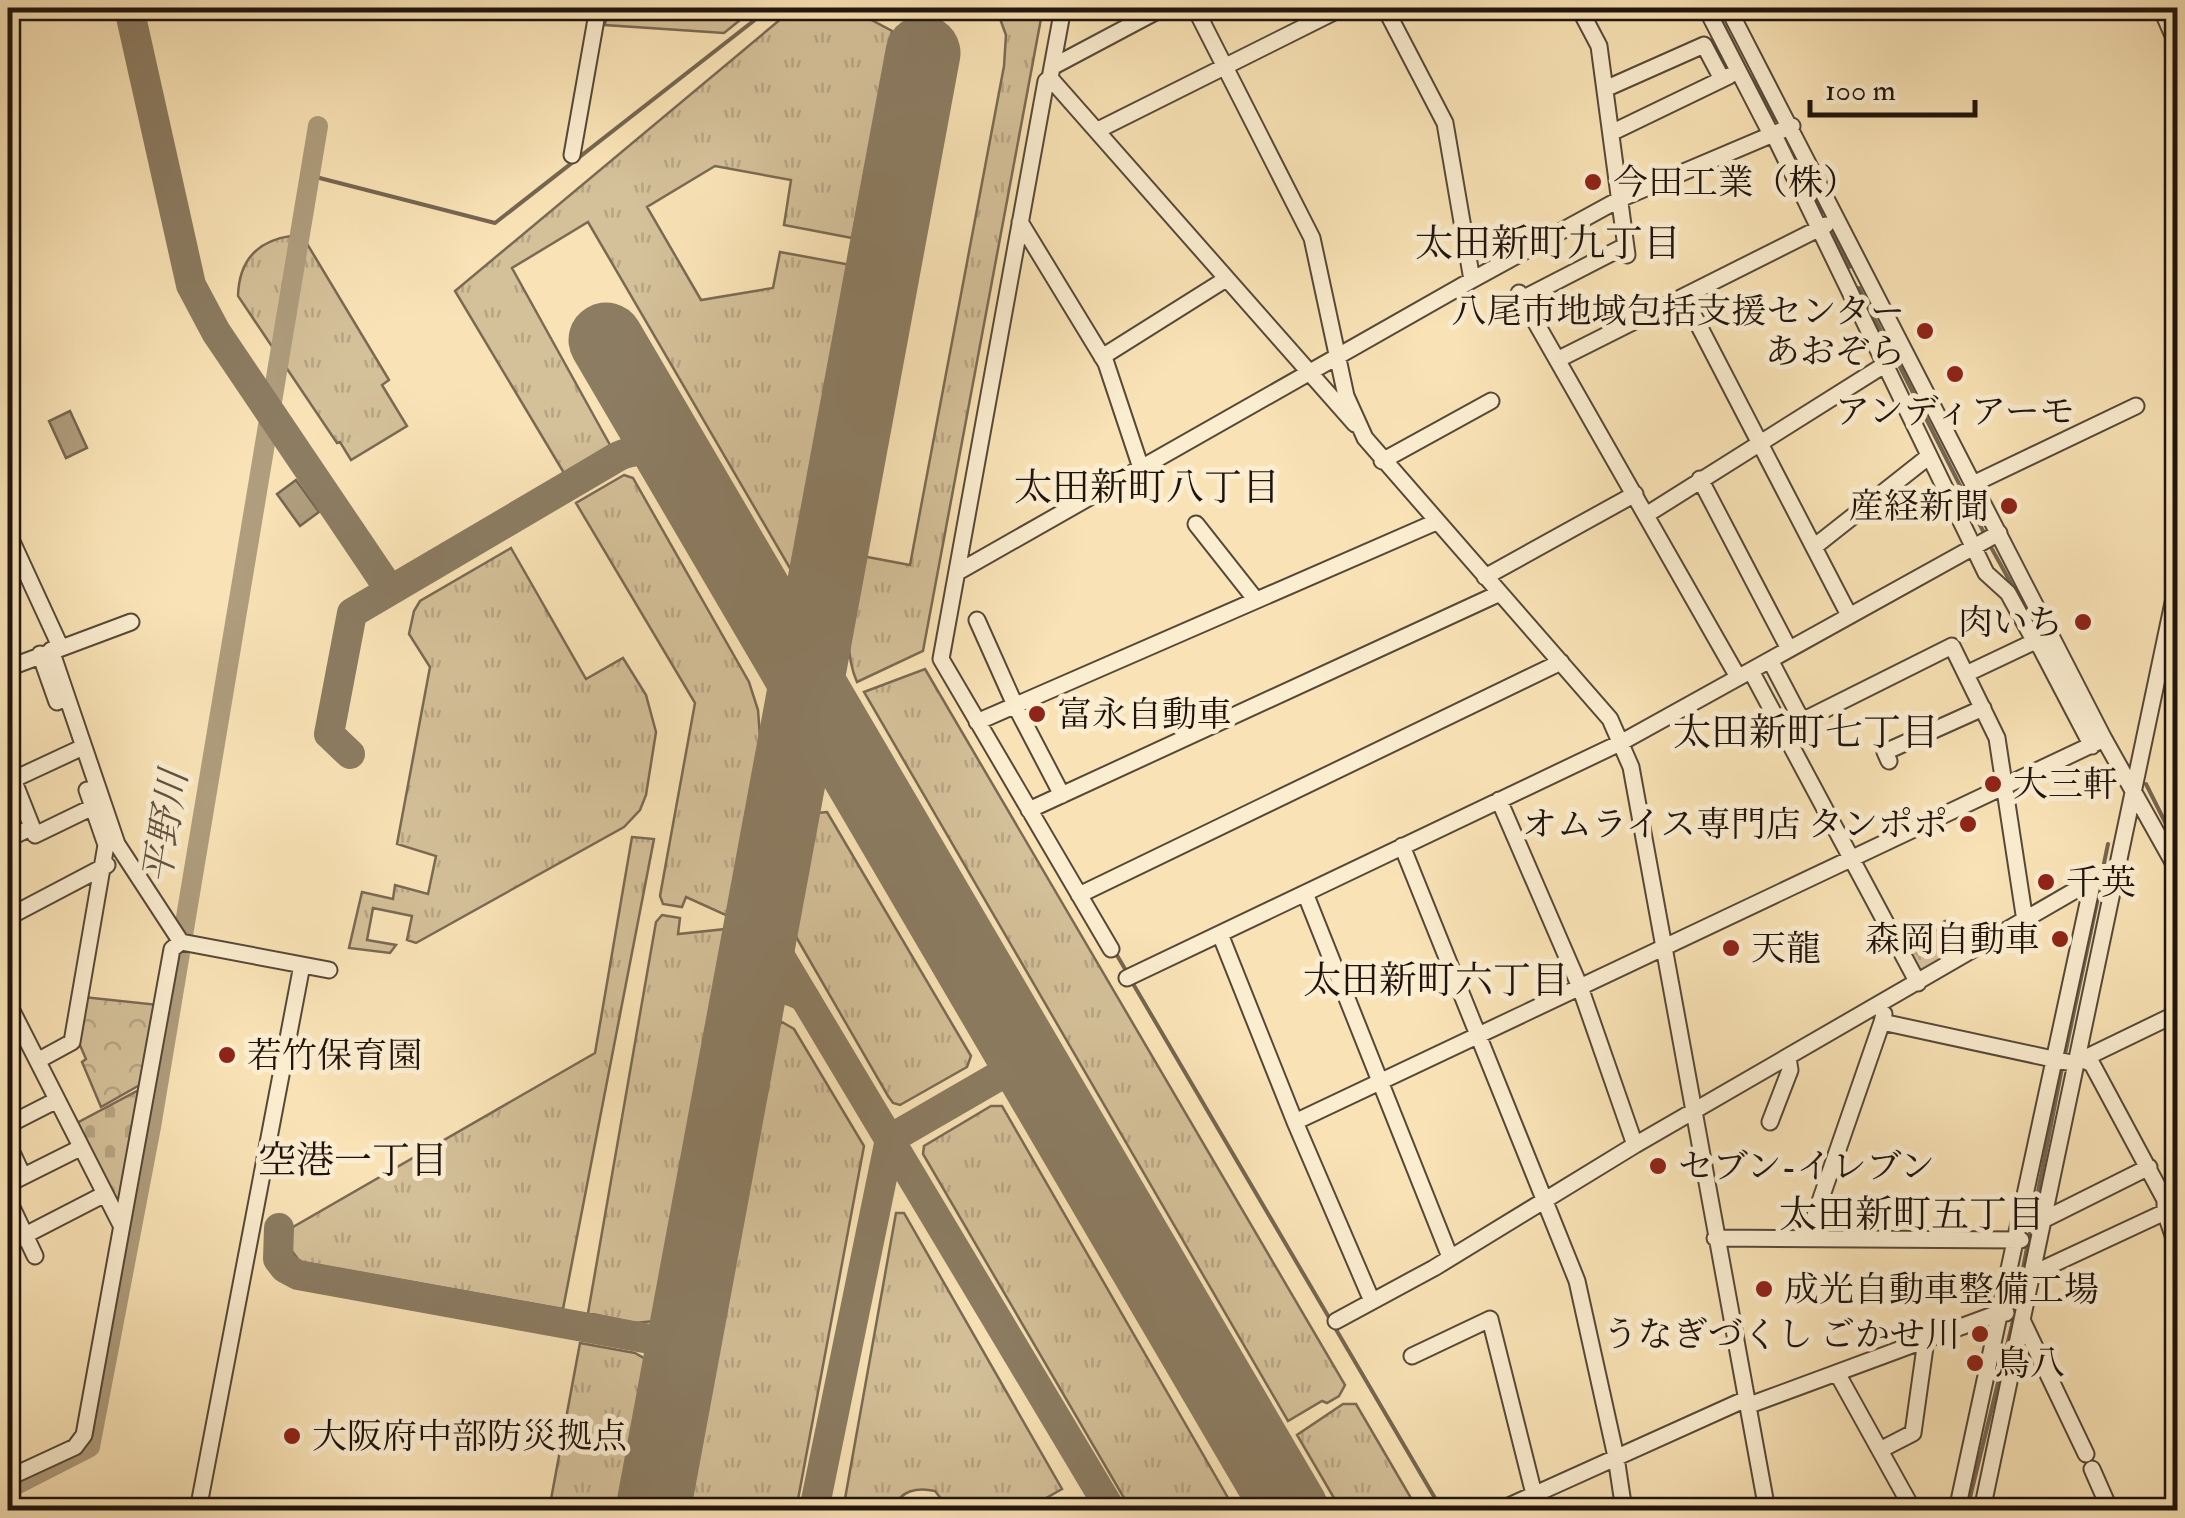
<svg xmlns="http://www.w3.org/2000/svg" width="2185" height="1518" viewBox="0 0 2185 1518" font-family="'IM FELL Double Pica','Noto Serif JP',serif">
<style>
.grass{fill:url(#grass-tufts);stroke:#7a6a54;stroke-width:2.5}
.cemetery{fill:url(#cemetery-stones);stroke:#7a6a54;stroke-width:2.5}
.park{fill:url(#park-crowns);stroke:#7a6a54;stroke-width:2.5}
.water{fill:#af9d7d;stroke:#756651;stroke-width:2.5}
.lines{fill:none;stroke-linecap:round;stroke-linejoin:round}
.stream{stroke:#756651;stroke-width:4}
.river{stroke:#af9d7d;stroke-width:20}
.taxiway{stroke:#8c7c62;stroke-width:30}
.runway{stroke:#8c7c62;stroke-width:75}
.minor-casing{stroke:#564838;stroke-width:19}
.minor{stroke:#fbedd0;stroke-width:15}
.poi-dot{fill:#8f2418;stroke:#fbedd0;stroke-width:4}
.labels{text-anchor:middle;stroke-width:10;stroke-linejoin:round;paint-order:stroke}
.poi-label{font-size:35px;fill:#1f140e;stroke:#fbedd0;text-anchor:start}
.neighbourhood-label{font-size:38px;fill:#1f140e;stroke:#fbedd0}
.water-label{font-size:38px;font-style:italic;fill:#605240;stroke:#fbedd0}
</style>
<defs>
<pattern id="grass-tufts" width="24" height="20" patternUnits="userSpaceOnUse" patternTransform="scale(2.5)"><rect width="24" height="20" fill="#d4c099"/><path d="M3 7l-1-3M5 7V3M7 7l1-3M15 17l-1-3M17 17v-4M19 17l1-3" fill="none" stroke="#b6a483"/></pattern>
<pattern id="cemetery-stones" width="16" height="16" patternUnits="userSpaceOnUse" patternTransform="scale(2.5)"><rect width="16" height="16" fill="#d4c099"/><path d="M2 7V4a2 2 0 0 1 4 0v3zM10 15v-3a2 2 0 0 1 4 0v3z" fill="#b6a483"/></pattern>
<pattern id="park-crowns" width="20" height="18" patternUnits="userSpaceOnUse" patternTransform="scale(2.5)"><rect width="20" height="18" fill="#d4c099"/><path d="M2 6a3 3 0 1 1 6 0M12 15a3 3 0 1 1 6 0" fill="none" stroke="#b6a483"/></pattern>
</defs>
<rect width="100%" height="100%" fill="#f9e3b6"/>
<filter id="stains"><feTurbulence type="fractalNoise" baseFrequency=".002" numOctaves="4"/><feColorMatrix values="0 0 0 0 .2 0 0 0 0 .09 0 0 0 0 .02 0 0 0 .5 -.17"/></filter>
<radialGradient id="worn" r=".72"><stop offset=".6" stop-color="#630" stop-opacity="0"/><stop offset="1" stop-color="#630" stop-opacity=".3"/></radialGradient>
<!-- grass -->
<path class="grass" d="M794,8h55l43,23 -40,207 -68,-13 7,-45 -76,-14 -68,41 54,93 72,-12 7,-36 71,13 -60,305 -203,-348 -76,46 98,177 -46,28 -109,-182z
M996,8h47l-120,643 -66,31c-18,-41 -2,-84 5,-126l48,9 94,-499 2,-31z
M291,236l15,6 83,138 -7,5 25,41 -56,34 -11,-18 -3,1 -99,-147c1,-35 18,-55 53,-60z
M624,475l9,3 116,204 9,28 2,27 -30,180 -44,-20 -4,10 -19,-3 -3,-8 35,-193 -119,-200z
M511,548l75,131 37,-21 23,37 10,37 -10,63 -6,15 -16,17 -208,116 -9,-3 5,-24 -39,-8 -6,32 29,5 -6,8 -41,-5 13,-56 31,7 2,-14 33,9 8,-38 -39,-12 33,-177 -21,-33 5,-23 6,-10z
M925,669l420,716 -6,11 -12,7 -5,-2 -34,20 -424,-729z
M827,812l144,244 -4,11 -67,38 -7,-2 -5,-7 -93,-161 22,-122z
M632,837l22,2 -91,470 -263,-47 -11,-15 4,-20 302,-174z
M662,915l18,3 -2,16 48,-5 -65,376 -6,16 -20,2 -47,-10 68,-391z
M782,1022l12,7 70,117 -68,364h-107l88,-483z
M991,1106h11l233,404h-104l-208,-356 1,-8z
M896,1213h8l158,276 -37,21h-75l-15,-19c-17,-4 -37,-1 -40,19h-52z
M580,1343l55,10 12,7 -27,150h-71z
M1343,1404h13l62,106h-77l-44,-75z"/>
<!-- cemetery -->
<path class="cemetery" d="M137,1091l6,10 -25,110 -43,-87z"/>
<!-- park -->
<path class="park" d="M608,8h147l-31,25 -119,-8z
M1945,921l16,29 -44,23 -15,-28z
M83,997l76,8 -14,77 -44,25 -19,-45 4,-3 -10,-23z"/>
<!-- water -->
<path class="water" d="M70,411l17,37 -21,10 -17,-37z
M296,480l23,32 -19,14 -23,-32z"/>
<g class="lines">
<!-- stream -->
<path class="stream" d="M1715,8l32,63 29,49
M1786,140l36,73
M308,175l187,48 275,-215
M1832,233l17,34
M1859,288l31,61
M1900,367l83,164
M1992,549l46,83
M2146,784l32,64
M2102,873l6,-29
M1115,952l13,22
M1132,982l310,528
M2064,1059l36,-171
M1967,1510l45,-185 50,-257"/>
<!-- river -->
<path class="river" d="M8,1489l82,-42 61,-320 167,-1001"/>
<!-- taxiway -->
<path class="taxiway" d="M129,8l62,277 25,47 174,258
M350,754l-21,-20 23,-121 267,-157c22,-10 37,-4 58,7
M760,923l351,587
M744,1010c20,-19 37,-28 61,-12
M279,1228l-1,31 7,9 13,7 385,70
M814,1510l76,-371 138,-80"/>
<!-- runway -->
<path class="runway" d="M606,340l685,1170
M653,1510l270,-1457"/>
<!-- minor casing -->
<g class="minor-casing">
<path id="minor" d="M1063,8l-13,70 -4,3 -105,578 170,290
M1195,8l117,230 34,158 19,42 245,281 21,48 136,743
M1385,8l60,115 27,157
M1579,8l20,38 28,209
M1706,8l66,128
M1728,8l376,731 74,132
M2161,8l17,39
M1052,67l111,-59
M1050,78l305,346
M1605,89l99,-44 18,34
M1098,130l244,-122
M1611,133l118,-57
M1774,135l212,438 22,20 27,49
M572,155l26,-147
M1020,222l86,141 35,105
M1519,293l219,384
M1684,297l165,318
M1522,299l103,-53
M1102,357l124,-78
M1557,360l269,-135
M1382,461l109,-60
M1700,479l89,170
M1973,484l163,-78
M1646,515l243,-153
M1196,524l60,76
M8,533l52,113
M1814,547l114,-90
M958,572l514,-292 148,-81 172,-73
M1485,577l150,-83
M977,620l38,85 47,90
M2037,641l55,105
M51,650l66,194 64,98 148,28
M40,654l17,48
M1770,660l32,61 150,-75 45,92 28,183
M8,668l123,-46
M1751,671l167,312
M1966,674l78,-37
M977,722l459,-200
M1889,761l-4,-9 98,-44
M8,782l75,-35
M1499,800l81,187 55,158
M1029,810l471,-217
M32,827l3,8 66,-32
M8,839l24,-12 -19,-48
M1402,846l175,435 39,176 8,53
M1305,893l145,364
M1079,895l482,-233
M14,914l93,-49
M1220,934l75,188 77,179
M1127,978l495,-236 377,-209
M8,1003l113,222
M1884,1014l-2,8 194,42
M2079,1058l13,6 73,136v12l13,38
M2083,1059l95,-46
M39,1060l33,-18 34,-197 -19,-55
M1295,1122l809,-383
M1770,1122l20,-52 -2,-12
M8,1125l49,-25
M8,1144l15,32
M8,1184l72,-36
M8,1199l27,57
M2045,1219l104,-52
M1808,1236l74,-214
M1715,1238l306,2
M8,1244l95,-49
M2034,1273l131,-61
M1336,1321l98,-53 201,-123 458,-265 22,1
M2023,1322l63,132
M1412,1356l78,-37 48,191
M1837,1373l76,137
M1747,1406l254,-94 5,1
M1880,1450l33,-17 13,-93
M2092,1469l18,41
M8,1478l67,-31 9,-12 88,-486 9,-7
M198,1510l104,-545
M1500,1510l246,-111
M1957,1510l136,-630
M1982,1510l196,-931"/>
</g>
<!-- minor -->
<use href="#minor" class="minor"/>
</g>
<!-- markers -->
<g class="poi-dot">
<circle cx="1593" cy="182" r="10"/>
<circle cx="1925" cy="331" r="10"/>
<circle cx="1955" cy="374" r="10"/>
<circle cx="2009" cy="506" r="10"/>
<circle cx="2083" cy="622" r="10"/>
<circle cx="1037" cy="714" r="10"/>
<circle cx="1993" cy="784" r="10"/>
<circle cx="1968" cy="824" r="10"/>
<circle cx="2046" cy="882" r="10"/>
<circle cx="2060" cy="939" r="10"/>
<circle cx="1731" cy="948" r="10"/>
<circle cx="227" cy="1055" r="10"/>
<circle cx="1658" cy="1166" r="10"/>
<circle cx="1764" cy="1289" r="10"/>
<circle cx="1980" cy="1334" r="10"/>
<circle cx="1975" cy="1363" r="10"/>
<circle cx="292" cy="1436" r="10"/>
</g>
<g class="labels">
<!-- poi labels -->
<g class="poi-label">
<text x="1613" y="194">今田工業（株）</text>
<text x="1905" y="323" text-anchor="end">八尾市地域包括支援センター<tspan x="1905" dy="40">あおぞら</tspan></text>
<text x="1955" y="423" text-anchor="middle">アンディアーモ</text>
<text x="1989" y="518" text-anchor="end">産経新聞</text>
<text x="2063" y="634" text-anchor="end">肉いち</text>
<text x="1057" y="726">富永自動車</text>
<text x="2013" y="796">大三軒</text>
<text x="1948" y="836" text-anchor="end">オムライス専門店 タンポポ</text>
<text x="2066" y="894">千英</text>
<text x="2040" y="951" text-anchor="end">森岡自動車</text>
<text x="1751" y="960">天龍</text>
<text x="247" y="1067">若竹保育園</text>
<text x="1678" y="1178">セブン-イレブン</text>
<text x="1784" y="1301">成光自動車整備工場</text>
<text x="1960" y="1346" text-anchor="end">うなぎづくし ごかせ川</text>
<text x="1995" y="1375">鳥八</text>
<text x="312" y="1448">大阪府中部防災拠点</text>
</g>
<!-- neighbourhood labels -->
<g class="neighbourhood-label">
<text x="1548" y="256">太田新町九丁目</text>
<text x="1147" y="500">太田新町八丁目</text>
<text x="1806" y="745">太田新町七丁目</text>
<text x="1436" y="993">太田新町六丁目</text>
<text x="353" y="1173">空港一丁目</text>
<text x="1912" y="1227">太田新町五丁目</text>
</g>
<!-- water labels -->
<g class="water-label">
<text transform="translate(165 827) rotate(-81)" y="13">平野川</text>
</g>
</g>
<!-- margin -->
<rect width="2185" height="1518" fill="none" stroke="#f9e3b6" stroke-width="40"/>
<rect x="10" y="10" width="2165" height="1498" fill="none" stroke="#1f140e" stroke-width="5"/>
<rect x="20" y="20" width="2145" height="1478" fill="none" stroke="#1f140e" stroke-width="2.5"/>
<!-- scale -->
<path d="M1810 100v15h165v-15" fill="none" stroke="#1f140e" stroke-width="5"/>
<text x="1825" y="100" font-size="30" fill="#1f140e" stroke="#fbedd0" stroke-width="8" paint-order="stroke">100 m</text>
<rect width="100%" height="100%" filter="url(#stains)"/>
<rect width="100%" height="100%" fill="url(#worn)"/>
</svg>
